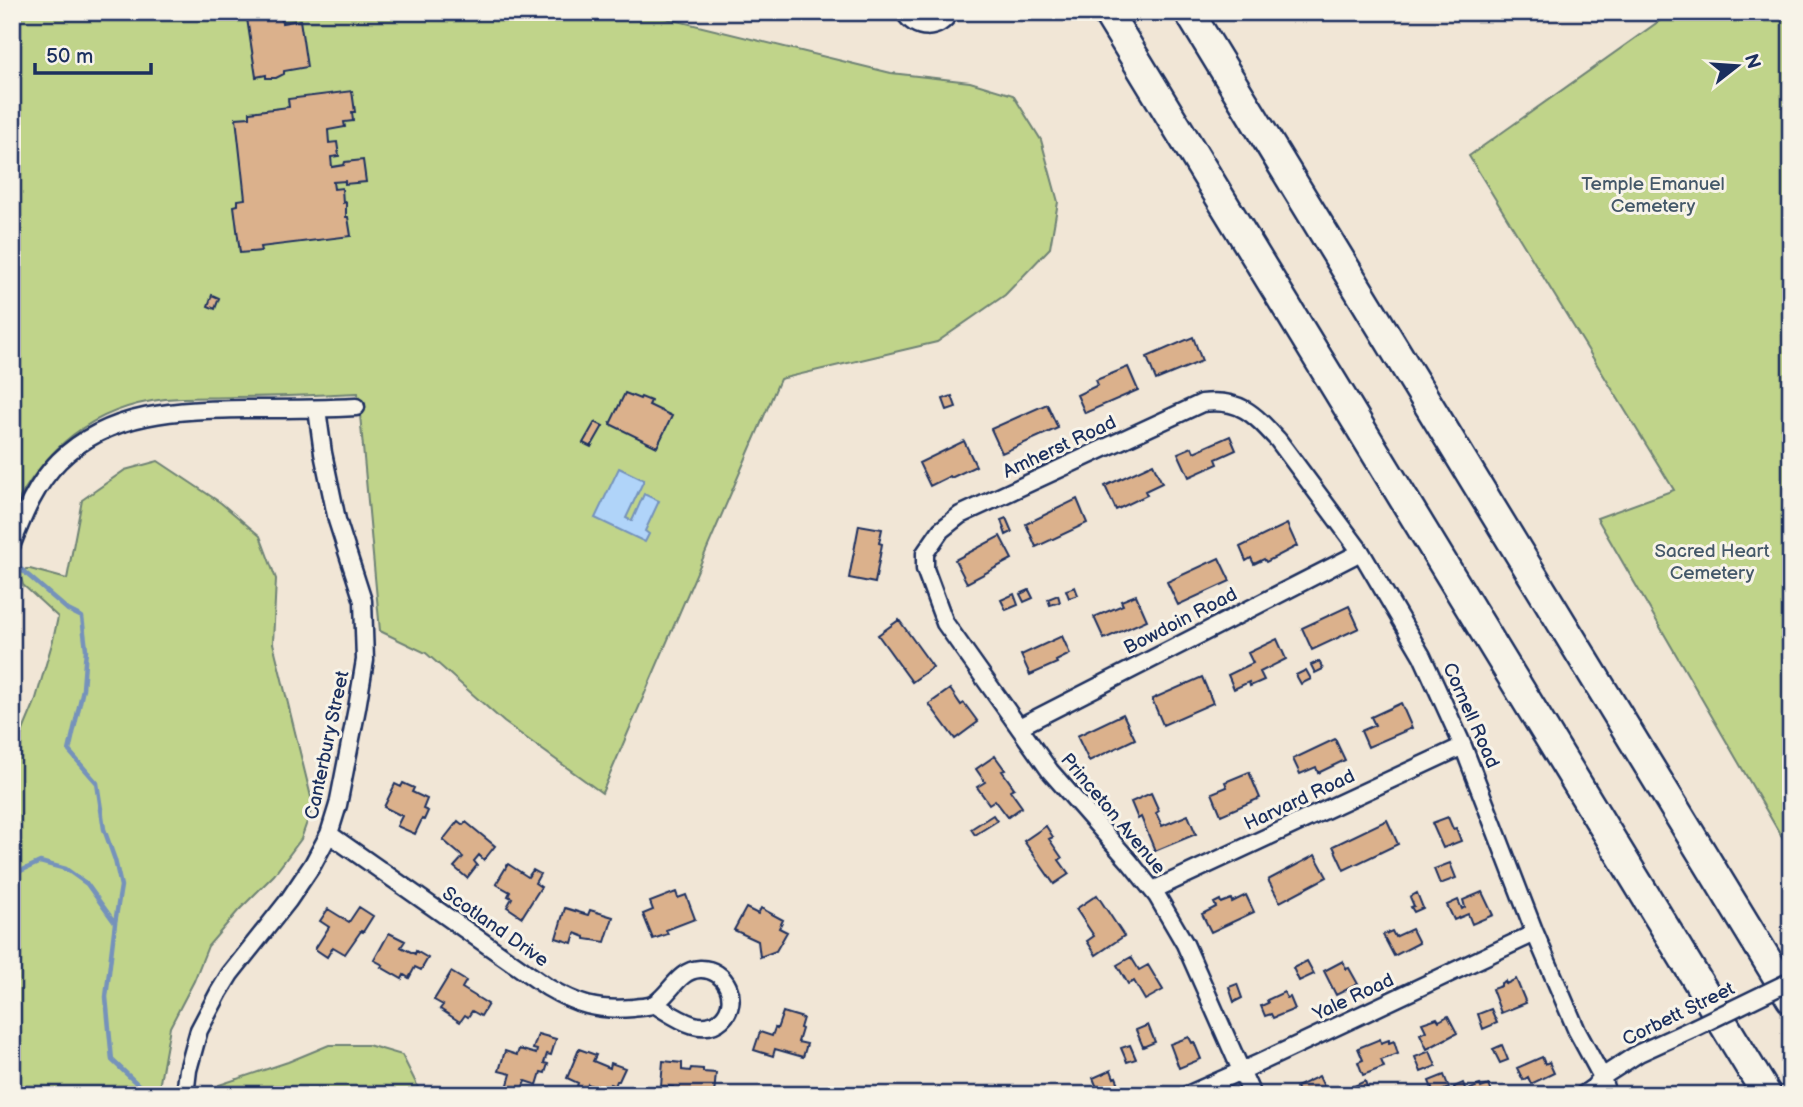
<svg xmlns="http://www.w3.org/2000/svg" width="1803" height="1107" viewBox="0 0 1803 1107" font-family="'Balsamiq Sans',sans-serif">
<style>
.green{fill:#c0d48a;stroke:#6e8274;stroke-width:2}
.water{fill:#b0d4f9;stroke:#7492bb;stroke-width:2}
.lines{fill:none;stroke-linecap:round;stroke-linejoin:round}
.stream{stroke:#7492bb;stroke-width:4.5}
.building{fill:#dbb18c;stroke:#1b2f5e;stroke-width:2}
.minor-casing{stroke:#1b2f5e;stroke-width:21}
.motorway-casing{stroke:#1b2f5e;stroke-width:33}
.minor{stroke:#f7f3e8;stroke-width:16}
.motorway{stroke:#f7f3e8;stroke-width:28}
.minor-bridge-casing{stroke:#1b2f5e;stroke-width:21;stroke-linecap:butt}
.minor-bridge{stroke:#f7f3e8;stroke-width:16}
.labels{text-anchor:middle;stroke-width:6;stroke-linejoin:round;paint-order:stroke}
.park-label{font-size:19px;fill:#445869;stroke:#f7f3e8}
.street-label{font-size:19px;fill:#1b2f5e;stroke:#f7f3e8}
</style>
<rect width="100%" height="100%" fill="#f1e6d6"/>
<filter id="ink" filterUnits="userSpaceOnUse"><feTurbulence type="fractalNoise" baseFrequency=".0143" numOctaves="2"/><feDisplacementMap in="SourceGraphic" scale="14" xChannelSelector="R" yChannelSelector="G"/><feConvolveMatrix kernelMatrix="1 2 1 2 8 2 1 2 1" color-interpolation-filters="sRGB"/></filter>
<g filter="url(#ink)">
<!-- green -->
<path class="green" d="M12,12h629l250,61 79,9 43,13 28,45 17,62 -8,46 -45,47 -68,47 -157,37 -178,414 -98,-71 -78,-69 -46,-22 -22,-238c-41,2 -82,4 -123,4 -23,1 -47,0 -70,2 -74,9 -120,49 -153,113z
M1672,12h119v841l-194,-335 77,-28 -205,-334z
M158,461l63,42 39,33 16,43 -3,64 40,162 -12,34 -27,36 -36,36 -30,35 -14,35 -24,46 -10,55v13h-148v-338l23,-55 18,-62 5,-23 -35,-32 -3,-11 6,-5h4l37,10 15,-79 43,-30z
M329,1045h39l34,10 20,40h-205l2,-10 69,-23z"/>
<!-- water -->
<path class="water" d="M619,468l25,12 -18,38 6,3 12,-27 15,7 -14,30 4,3 -4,8 -50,-24z"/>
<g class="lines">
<!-- stream -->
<path class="stream" d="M22,570l46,40 14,7 4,32 -3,40 -14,62 28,32 7,46 11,31 6,26 -6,37
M12,875l28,-13 26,7 21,15 28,39 -9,74 6,63 37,35"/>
</g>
<!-- building -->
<path class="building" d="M246,12h18l1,6 16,-2 1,7 18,-3 7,47 -23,4v3l-8,4h-10v-3l-10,2z
M352,91l3,21h-3l1,9 -9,1 1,5 -17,3 1,13 8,-1 2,14 -8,1 1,10 12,-2 1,-3 18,-2 3,22 -21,2v-3l-12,1 1,7 8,-1 1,15 3,-1v15h2l3,19 -91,11 1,4 -21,2 -6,-47 4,-1v-5l7,-1 -9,-81 14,-1v-5l39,-5 -1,-8z
M212,295l7,3 -4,11 -7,-3z
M1193,337l9,24 -46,19 -9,-23z
M1128,367l10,23 -53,23 -8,-18 21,-10 -2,-5z
M625,393l15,6 1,-2 10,4 -2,4 23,11 -15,31 -47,-23z
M952,396l4,11 -9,3 -4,-11z
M1047,404l11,24 -56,25 -11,-24z
M595,422l8,4 -12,21 -8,-4z
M1230,436l6,14 -20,9 2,5 -29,13 -11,-24 14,-6 2,5z
M964,441l12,25 -25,12 -1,-2 -20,10 -11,-23z
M1153,464l9,19 -17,8 2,4 -31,15 -11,-24z
M1077,499l10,24 -51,24 -10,-23z
M1006,518l6,14 -6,3 -5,-15z
M1287,524l10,22 -31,16 -2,-3 -10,5 -3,-6 -5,3 -6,-14z
M859,525l23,4 -3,14 3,1 -7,39 -26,-5z
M1000,536l12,23 -45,24 -12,-23z
M1219,558l11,23 -52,24 -11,-23z
M1075,587l3,8 -9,3 -3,-8z
M1029,590l4,8 -9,4 -4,-8z
M1014,594l4,11 -12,5 -5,-10z
M1058,595l2,7 -10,3 -2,-6z
M1136,595l11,25 -43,19 -10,-22 29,-12 -2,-4z
M1349,606l10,22 -47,22 -10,-22z
M899,620l34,47 -21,15 -34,-47z
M1062,636l8,18 -14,7 1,2 -27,12 -9,-20z
M1277,639l9,20 -26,13 4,8 -14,6 -1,-4 -15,7 -6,-14 25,-12 -5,-10z
M1319,661l4,8 -8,4 -4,-8z
M1306,670l5,9 -10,5 -5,-9z
M1202,677l11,26 -50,22 -11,-26z
M950,689l11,16 3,-2 14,19 -23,17 -26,-35z
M1401,703l11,25 -44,19 -7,-16 14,-6 -4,-8z
M1123,714l12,25 -46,22 -12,-25z
M1335,739l10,21 -27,13 -2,-6 -16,7 -7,-15z
M995,756l10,14 -3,1 12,17 -4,2 12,17 -14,10 -13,-17 -6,4 -12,-17 8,-5 -9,-13z
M1249,772l11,26 -39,17 -9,-22 15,-6 -2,-5z
M403,783l11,5 -2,4 15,7 -4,10 5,2 -4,9 -2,-1 -7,15 -18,-8 5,-10 -18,-9 11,-23 6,3z
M1151,793l8,18 -3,2 6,13 26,-11 8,19 -41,17 -14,-34 -3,2 -7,-17z
M993,815l4,6 -22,14 -4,-6z
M1448,817l5,12 3,-1 5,13 -18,7 -11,-25z
M1387,820l11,24 -54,26 -11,-24z
M458,821l5,4 3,-3 29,24 -11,14 -5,-5 -5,6 3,4 -10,13 -13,-11 9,-10 -20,-17z
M1046,826l7,11 -4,2 13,19 -3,2 10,14 -15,10 -30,-43z
M1315,855l12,22 -47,25 -12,-22z
M1450,863l6,15 -16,6 -6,-15z
M508,864l20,13 5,-7 7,4 -5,9 6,4 -19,30 -15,-10 5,-9 -4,-2 2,-4 -14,-8z
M676,892l2,6 8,-3 9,24 -29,11 2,4 -15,5 -10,-25 10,-4 -3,-8z
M1482,892l11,23 -21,9 -4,-10 -14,6 -7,-15 11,-5 4,9 3,-2 -2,-7z
M1417,893l6,15 -9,4 -3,-5 3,-1 -4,-9z
M1097,895l27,41 -28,19 -9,-14 7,-5 -18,-27z
M1246,895l8,17 -43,20 -9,-18 14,-7 -2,-4 6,-3 1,3 10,-4 1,3z
M359,907l14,9 -10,16 -2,-1 -16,23 -12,-7 -6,10 -12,-8 14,-22 -9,-6 8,-12 21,13z
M565,908l23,7 2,-5 23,7 -8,25 -20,-3v-2l-10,-4 -3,10 -16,-5z
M746,908l12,6 3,-6 22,12 -4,8 8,4 -11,19 -16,6 -2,-16 -24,-11z
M1412,929l7,14 -25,13 -11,-21 9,-4 3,6z
M389,933l16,8 -4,6 14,7 1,-3 12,7 -7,12 -6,-3 -6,11 -5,-3 -2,4 -21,-12 2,-2 -9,-5z
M1131,957l8,13 9,-5 15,25 -18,10 -11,-19 -6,3 -11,-19z
M1307,961l7,13 -15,7 -6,-13z
M1343,961l3,8 3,-1 9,16 -22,11 -12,-24z
M451,972l15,9 -4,7 26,16 -7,12 -9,-5 -4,6 -3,-2 -5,7 -20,-13 3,-4 -9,-5z
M1516,979l10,24 -25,10 -9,-24 9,-3v-3l4,-2 1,3z
M1237,984l5,14 -8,4 -5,-15z
M1284,992l3,6 3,-1 5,12 -22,9 -2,-4 -6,2 -4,-10 7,-3 -1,-3z
M1491,1009l6,14 -14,6 -5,-15z
M783,1012l20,6 -3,10 2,1 -4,13 9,2 -4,13 -28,-8 -2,7 -19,-6 6,-18 12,4 3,-8 2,1z
M1448,1016l9,17 -30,16 -7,-15 6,-3 -4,-8 15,-5 2,3z
M1148,1025l7,17 -12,5 -7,-17z
M538,1034l18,5 -5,16 -4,-1 -3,9 4,1 -3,9 -4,-1 -4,13 -12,-4 -4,11 -14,-4 4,-14 -12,-3 6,-20 12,4 2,-6 17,5 1,-4 -4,-1z
M1189,1037l3,6 2,-1 7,17 -22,9 -9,-24z
M1380,1039l1,4 8,-3v3l5,-2 4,13 -17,6 3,7 -21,8 -5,-13 5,-2 -5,-12z
M1130,1045l6,14 -9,3 -6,-14z
M1502,1045l6,15 -8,3 -7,-14z
M579,1049l17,6 -3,6 17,7 1,-5 14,5 -6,13h-2l-2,5 -5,-2 -1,4 -6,-2 -3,8 -9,-4 1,-4 -4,-2 -2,6 -9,-4 1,-3 -11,-5z
M1430,1051l6,15 -15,6 -6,-15z
M1542,1057l3,7 4,-2 5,11 -23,11 -3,-7 -5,3 -6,-12z
M663,1061l19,2v7l8,1 1,-3 12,1v3l13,1 -2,22h-29v-3l-13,-1 1,-4 -12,-1z
M1111,1070l3,8 2,-1 7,17 -23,1 -7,-17z
M1444,1075l5,13 -15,6 -5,-13z
M1319,1076l9,19h-29l-3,-8z
M1365,1081l5,14h-14l-4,-8z
M1463,1083l3,8 14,-6 1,3 8,-3 4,10h-36l-3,-8z"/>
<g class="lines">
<!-- minor casing -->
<g class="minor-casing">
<path id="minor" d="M904,12c12,19 34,20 46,0
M12,544c12,-30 24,-60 47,-83 52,-52 126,-51 195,-52 34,0 68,0 102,-2
M1019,727l342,-175
M329,834l218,153c31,18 50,24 86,21 6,-1 16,-1 21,-4 16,-9 24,-34 46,-35 26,-1 41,32 22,50 -21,19 -49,-4 -68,-15
M1153,890l310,-144
M185,1095l3,-25 11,-40 20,-38 11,-18 58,-73 25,-37 16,-30 9,-29 19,-97 8,-48 -2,-59 -26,-81 -14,-67 -6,-44
M1187,1095l72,-32 276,-130
M1252,1095l-67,-151 -28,-48 -28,-35 -79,-90 -105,-148 -20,-54v-16l16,-23 19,-15 242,-112c38,-5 52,11 76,37l83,112 61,104 41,90 72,187 42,98 25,46 -8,10 -11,8
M1607,1095l-5,-18 37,-24 55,-25"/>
</g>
<!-- motorway casing -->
<g class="motorway-casing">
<path id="motorway" d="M1107,12l660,1083
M1189,12l602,987"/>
</g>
<!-- minor -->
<use href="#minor" class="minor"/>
<!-- motorway -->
<use href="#motorway" class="motorway"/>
<!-- minor-bridge casing -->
<g class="minor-bridge-casing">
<path id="minor-bridge" d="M1694,1028l97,-47"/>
</g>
<!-- minor-bridge -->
<use href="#minor-bridge" class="minor-bridge"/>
</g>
</g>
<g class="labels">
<!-- park labels -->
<g class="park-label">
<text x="1653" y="190">Temple Emanuel<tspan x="1653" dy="22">Cemetery</tspan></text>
<text x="1712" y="557">Sacred Heart<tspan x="1712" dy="22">Cemetery</tspan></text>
</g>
<!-- street labels -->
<g class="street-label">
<text transform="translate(1059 446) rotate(-25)" y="7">Amherst Road</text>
<text transform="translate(1180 620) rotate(-27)" y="7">Bowdoin Road</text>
<text transform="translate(1472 715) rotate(66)" y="7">Cornell Road</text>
<text transform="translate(326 745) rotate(-78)" y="7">Canterbury Street</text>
<text transform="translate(1299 799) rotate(-25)" y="7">Harvard Road</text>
<text transform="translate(1114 813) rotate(50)" y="7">Princeton Avenue</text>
<text transform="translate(496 926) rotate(35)" y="7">Scotland Drive</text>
<text transform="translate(1353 996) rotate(-25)" y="7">Yale Road</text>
<text transform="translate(1678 1013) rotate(-26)" y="7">Corbett Street</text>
</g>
</g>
<!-- margin -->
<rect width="1803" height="1107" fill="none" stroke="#f7f3e8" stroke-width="42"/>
<rect x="21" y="21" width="1761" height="1065" fill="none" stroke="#1b2f5e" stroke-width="2.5" filter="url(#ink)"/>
<!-- north arrow -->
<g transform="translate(1737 66) rotate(73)" stroke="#f7f3e8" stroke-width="5" paint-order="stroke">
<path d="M0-5L12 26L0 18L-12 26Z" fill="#1b2f5e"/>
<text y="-10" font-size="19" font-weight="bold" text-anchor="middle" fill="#1b2f5e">N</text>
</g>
<!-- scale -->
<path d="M35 63v10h116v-10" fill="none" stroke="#1b2f5e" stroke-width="3.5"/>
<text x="46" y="63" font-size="21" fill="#1b2f5e" stroke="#f7f3e8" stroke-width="5" paint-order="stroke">50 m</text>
</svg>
